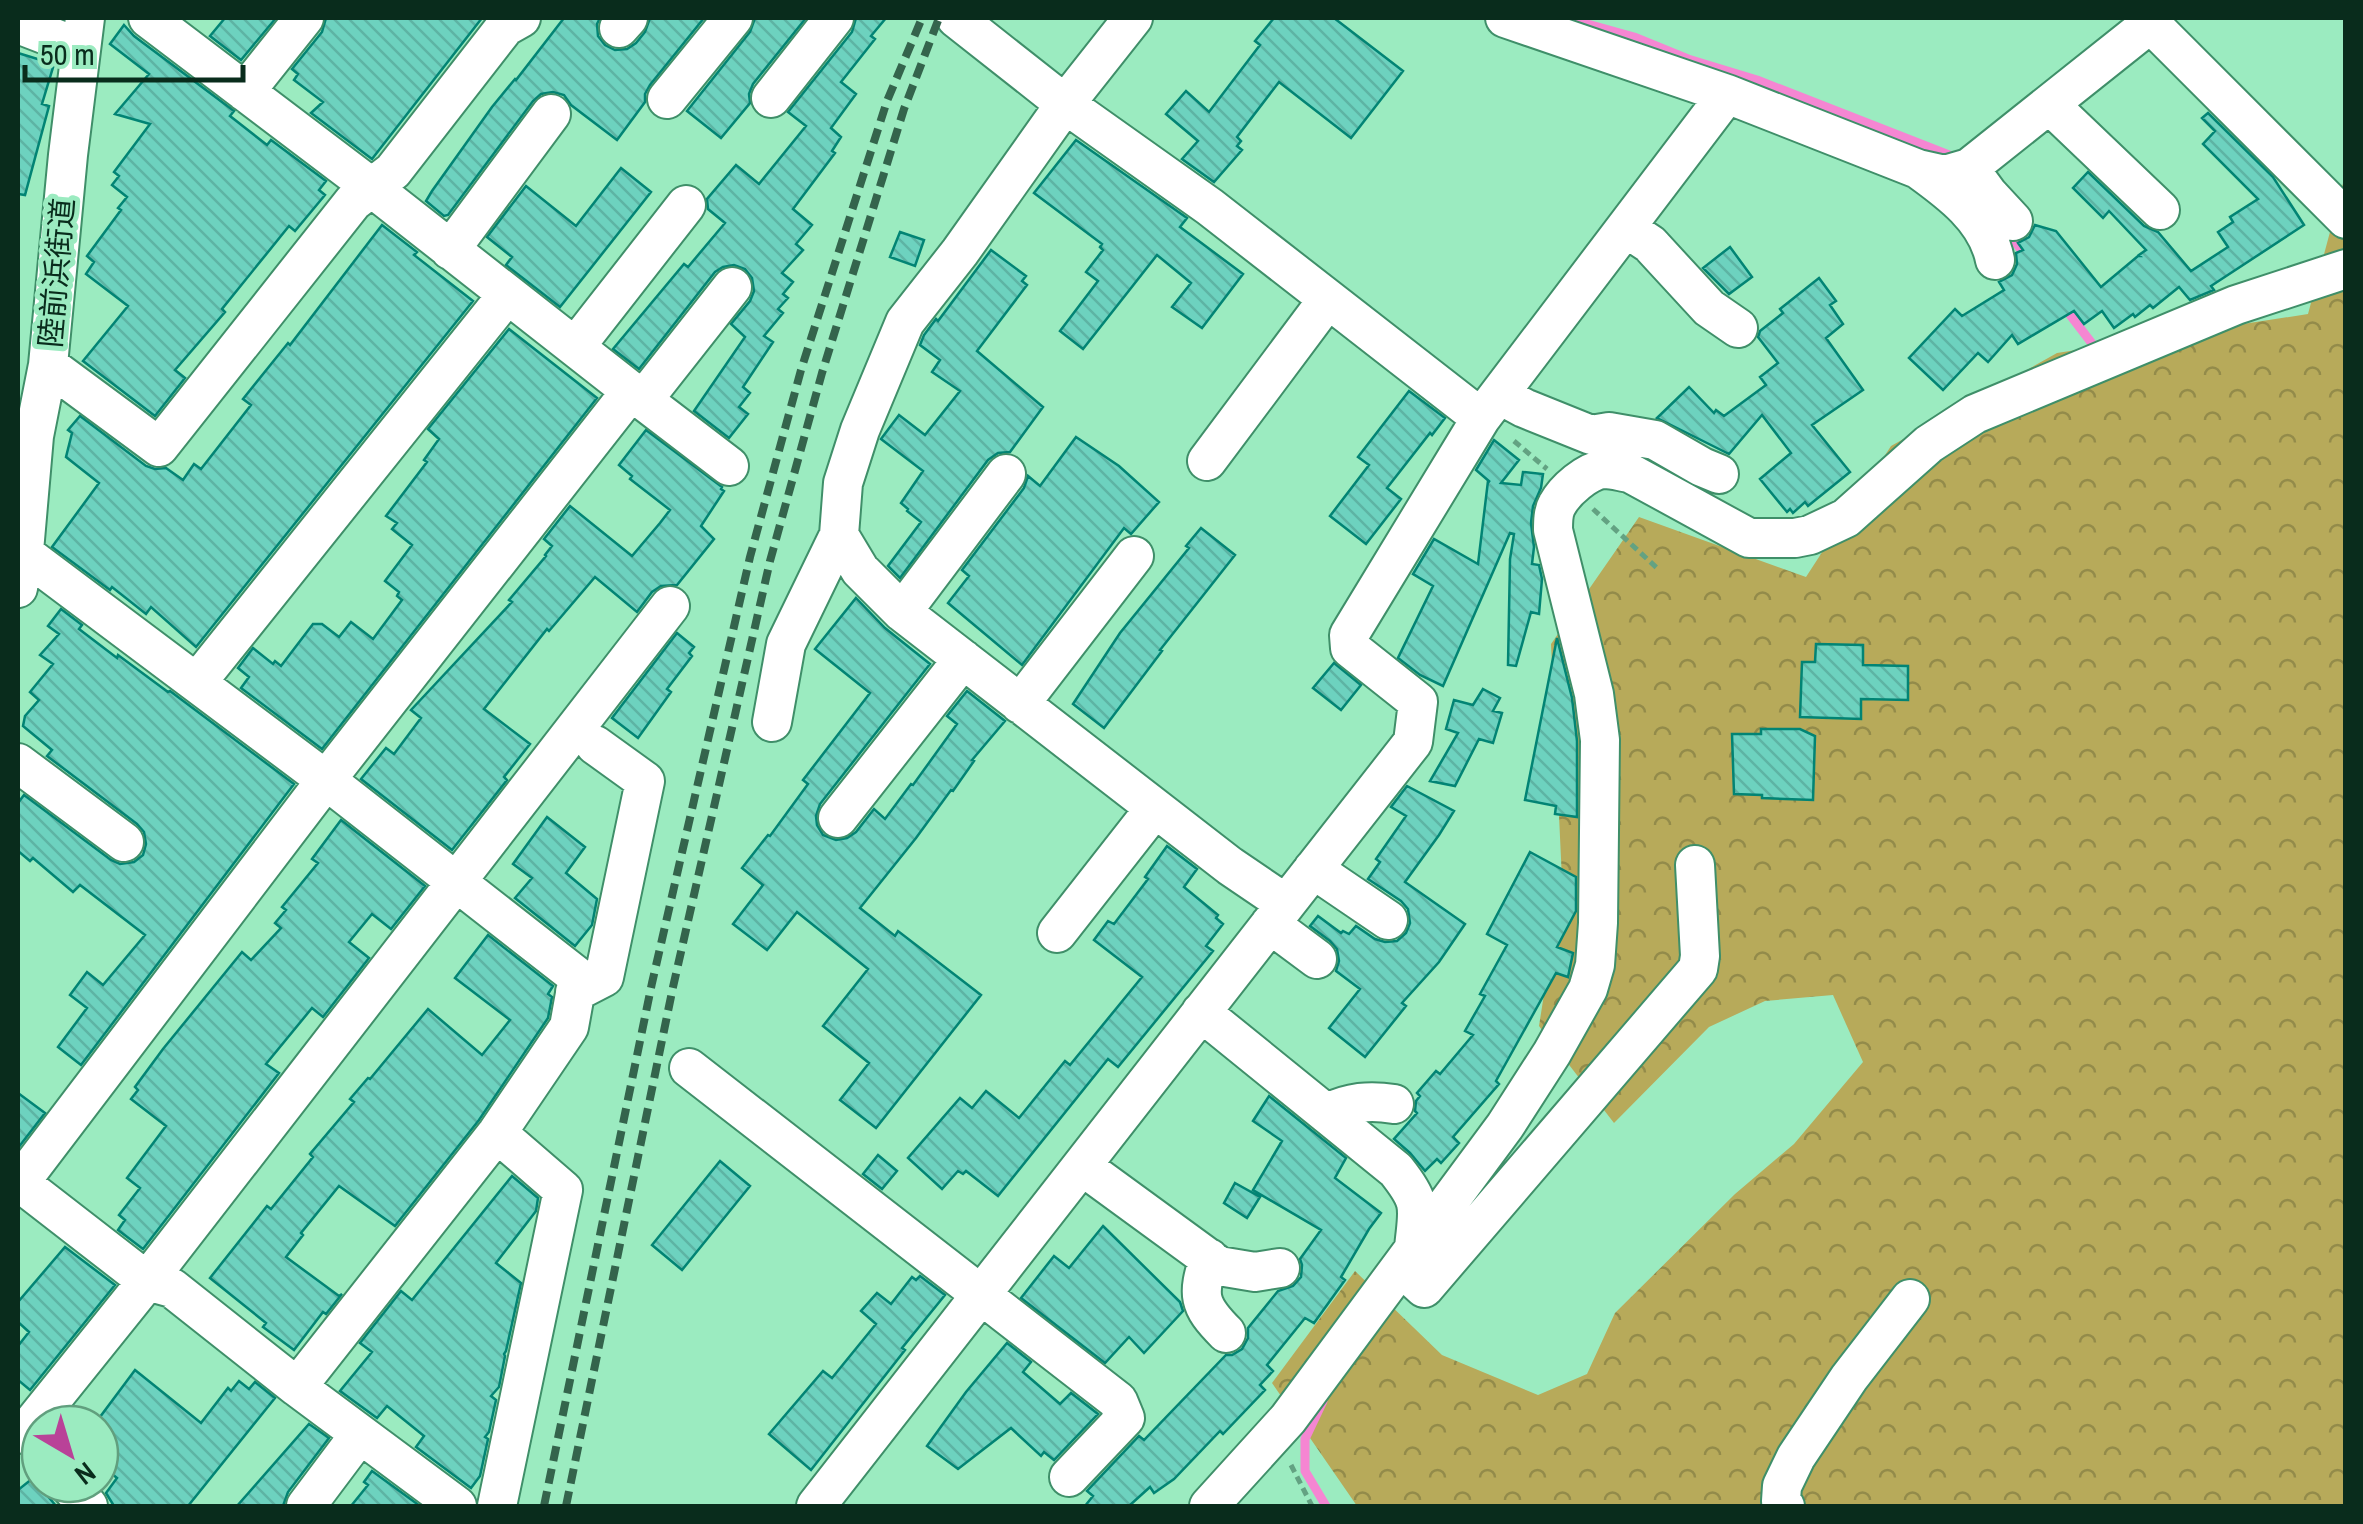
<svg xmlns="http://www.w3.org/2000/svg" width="2363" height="1524" viewBox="0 0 2363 1524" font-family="'Archivo Narrow','Noto Sans JP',sans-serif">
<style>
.forest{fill:url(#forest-crowns)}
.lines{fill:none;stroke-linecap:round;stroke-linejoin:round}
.stream{stroke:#f586d2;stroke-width:9}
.building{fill:url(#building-back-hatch);stroke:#028474;stroke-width:2.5}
.minor-casing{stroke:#3f8f69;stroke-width:42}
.path{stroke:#63a282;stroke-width:5;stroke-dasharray:8 5;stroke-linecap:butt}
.minor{stroke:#fff;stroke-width:38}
.rail{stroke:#34644c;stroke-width:8;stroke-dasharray:15 8;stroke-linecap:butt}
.labels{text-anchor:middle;stroke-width:10;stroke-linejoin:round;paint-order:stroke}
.street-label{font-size:30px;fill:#092c1c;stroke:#9bebc0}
</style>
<defs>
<pattern id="forest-crowns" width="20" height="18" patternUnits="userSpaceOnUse" patternTransform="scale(2.5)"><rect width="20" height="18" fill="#b7aa5a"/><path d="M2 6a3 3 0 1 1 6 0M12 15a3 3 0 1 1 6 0" fill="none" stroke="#938b4a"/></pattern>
<pattern id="building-back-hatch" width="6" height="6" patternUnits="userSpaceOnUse" patternTransform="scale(2.5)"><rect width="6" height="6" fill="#6dd2bf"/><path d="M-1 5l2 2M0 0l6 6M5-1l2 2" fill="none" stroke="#5db4a4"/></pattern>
</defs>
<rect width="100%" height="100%" fill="#9bebc0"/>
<!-- forest -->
<path class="forest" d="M2345,176v1330h-988l-85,-123 83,-112 87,84 96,40 49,-21 28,-61 120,-119 59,-50 69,-82 -30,-67 -68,6 -56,26 -95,96 -75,-97 23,-146 -11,-236 88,-127 167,60 85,-131 166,-93 251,-39z"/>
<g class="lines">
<!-- stream -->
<path class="stream" d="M1566,18l68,19 54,22 69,21 192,75 7,8
M2007,231l21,28
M2064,307l33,43
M1323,1401l-18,38v32l21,35"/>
</g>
<!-- building -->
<path class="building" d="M225,18h51l-35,42 -31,-24z
M326,18h156l-110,141 -61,-46 12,-11 -29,-22 4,-6 -6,-5 30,-37z
M564,18h36l-3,6 1,12 7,9 10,5 12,-1 9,-6 9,-11 5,-14h54l-54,67 -5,9v8l-28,38 -46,-35 -7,-10 -11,-3 -12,2 -8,7 -85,114 -4,1 -18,-15 6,-10 60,-84 23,-28 1,1z
M755,18h51l-53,66 -4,10 1,9 -29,35 -34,-27 63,-79z
M856,18h30l-15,18 4,3 -34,43 15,12 -25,34 10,9 -9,14 3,2 -42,56 19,16 -16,19 7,6 -21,23 11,9 -10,12 5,4 -10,11 5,4 -19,23 9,6 -30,45 7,6 -11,14 9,7 -19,24 -35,-27 51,-74 -14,-13 19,-23 4,-10 -2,-13 -7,-9 -11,-4 -11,2 -8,5 -76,97 -26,-20 71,-85 4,3 37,-44 -17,-14 -1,-10 29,-34 23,19 47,-58 -18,-14 64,-80z
M1274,18h60l69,53 -52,67 -72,-56 -42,55 4,4 -4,5 5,4 -28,32 -32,-23 16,-18 -32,-27 20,-23 23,21 51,-67 -5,-4z
M124,25l10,11 100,75 -4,5 37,29 4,-5 55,41 -7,9 6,5 -30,36 -6,-5 -67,83 3,3 -50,58 10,8 -30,38 -72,-55 45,-55 -42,-32 8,-12 -7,-6 34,-46 -3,-2 9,-11 -15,-12 7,-9 -5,-4 36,-48 -35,-10 34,-40 -39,-30z
M18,53l36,11 -12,40 7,2 -24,89 -7,-1z
M2208,113l65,64 31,48 -93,61 3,4 -24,10 -11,-13 -26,21 -3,-3 -15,12 -2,-3 -19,14 -12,-17 -18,13 -10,-13 -56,33 -6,-9 -24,27 -10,-9 -35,37 -34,-32 46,-49 7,7 42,-26 -5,-8 13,-7 5,-11 -1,-11 7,-3 -5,-7 11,-6 6,-12 21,6 45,56 37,-31h2l-1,-1 7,-5 -37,-39 -6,7 -30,-30 15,-16 56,54 14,6 33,39 37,-24 -10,-15 15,-10 -3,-5 28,-18 -55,-55 12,-13 -13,-13z
M1076,140l111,78 -7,9 63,47 -41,54 -30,-21 19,-24 -34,-28 -74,94 -23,-18 38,-50 -12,-9 17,-22 -3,-3 2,-3 -68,-51z
M621,168l30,24 -91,115 -54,-42 6,-8 -25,-20 39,-51 50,40z
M382,225l35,27 -3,3 59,46 -277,346 -45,-40 -5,7 -34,-27 -2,3 -58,-43 47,-64 -33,-26 6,-24 -4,-3 12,-14 66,50 9,3 11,-1 17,12 11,-16 7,5 50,-64 -8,-6 45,-56 2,2z
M900,232l24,8 -9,26 -25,-9z
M1730,247l22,30 -23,17 -26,-26z
M991,250l35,26 -4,5 5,4 -50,66 66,56 -33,45 -12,1 -10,7 -88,118 -12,-12 33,-44 -14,-11 1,-2 -7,-6 22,-32 -42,-32 18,-24 26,20 35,-44 -28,-19 8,-12 -20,-15 4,-10 12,-16 2,2z
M1819,278l17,23 -6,4 13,19 -17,14 37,52 -51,35 38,47 -42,34 -3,-4 -12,11 -3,-4 -3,3 -27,-33 31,-26 -29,-38 -33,39 -72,-36 32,-31 25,26 2,-3 8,6 42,-31 -6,-8 18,-14 -20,-26 2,-6 23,-18 -3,-4z
M509,329l88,69 -275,351 -81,-61 8,-11 -11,-9 15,-20 20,16 2,-3 6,5 32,-42h9l17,13 12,-15 22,17 29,-39 -5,-4 2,-4 -14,-11 27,-36 -20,-16 5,-6 -11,-7 41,-54 -3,-2 15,-21 -11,-10z
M1409,391l36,27 -13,17 -2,-2 -43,55 14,11 -35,45 -36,-28 39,-51 -11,-8z
M646,430l76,57 -1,2 3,2 -23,35 13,13 -37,46 -16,1 -9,6 -15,20 -42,-35 -46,54 -2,-2 -63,80 46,35 -26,33 3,3 -55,70 -91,-71 25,-31 8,6 27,-36 -10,-8 101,-108 -3,-2 37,-44 -1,-1 7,-9 -8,-7 26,-33 62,50 28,-33 10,-13 -40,-31 2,-3 -13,-11z
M1076,437l43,29 40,36 -28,32 -7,-6 -102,137 -74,-62 21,-27 -7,-6 62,-82 4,-12 12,10z
M1494,440l25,20 -18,23 20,2 2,-13 20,2 -2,14 -8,18 -2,17 3,24 -2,17 7,1 3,14 -3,35 -8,-2 -15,54 -8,-1 2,-106 4,-25 -4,-1 -67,153 -23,-11 -22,-17 35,-72 -20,-12 21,-35 44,25 10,-83 2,1 -14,-12z
M1201,528l34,27 -75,95 2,1 -58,77 -31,-24 47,-71 69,-85 -3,-2z
M856,598l29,30 45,36 -110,140 -4,12 1,9 6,10 13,5 11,-2 9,-6 18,-23 11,10 26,-35 2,1 44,-61 -10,-8 20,-25 38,30 -33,39 2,1 -21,30 -2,-1 -35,48 -56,70 35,28 3,-5 83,64 -105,133 -36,-28 29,-37 -46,-37 45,-57 -71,-57 -30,38 -34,-26 30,-39 -21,-17 26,-33 2,1 38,-52 -5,-4 67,-87 -55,-44z
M61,609l21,16 -3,4 38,29 1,-3 50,37 2,-1 124,93 -213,281 -23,-18 29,-39 -17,-13 17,-23 16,13 42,-50 -65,-50 -7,7 -40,-34 -3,3 -12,-10v-48l6,-8 87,65 9,4 14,-2 9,-7 3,-11 -2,-12 -7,-8 -90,-68 5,-6 -29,-24 2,-10 14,-16 -9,-8 23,-28 -13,-9 19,-21 -11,-8z
M677,633l17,14 -5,6 3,3 -25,33 4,3 -33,46 -26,-20z
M1557,638l15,60 5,43v76l-22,-3 1,-8 -31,-6z
M1816,644l47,1v20l45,1v34l-47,-1v20l-61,-2 2,-55h13z
M1334,663l27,22 -20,25 -28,-22z
M1483,689l17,9 -7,13 9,2 -9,30 -14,-4 -24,47 -25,-5 28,-48 -12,-4 8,-29 19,5z
M1761,729h39l15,7 -2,64 -51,-2v-3l-28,-1 -2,-60h29z
M1407,786l47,25 -15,24 -34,47 60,42 -26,38 -37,41 4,3 -41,51 -36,-29 31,-39 -24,-18 3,-10 -2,-12 -7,-8 -20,-15 8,-10 23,17 2,-2 6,3 7,-8 19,13 10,3 12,-1 9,-8 4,-10 -2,-14 -7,-8 -33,-22 12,-17 -4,-3 30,-43 -15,-9z
M547,817l38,30 -19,26 31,26 -5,26 -17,21 -60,-48 17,-20 -19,-14z
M341,820l84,66 -34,43 -19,-15 -23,28 20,16 -46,59 -11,-9 -46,56 13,9 -136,176 -25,-19 7,-10 -6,-5 21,-27 -13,-10 39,-52 -35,-27 7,-9 -3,-3 28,-38 79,-97 9,8 30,-32 -6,-5 11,-13 -4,-3 36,-44 -6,-4z
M1167,846l30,23 -13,18 34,28 -2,3 7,6 -17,22 7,5 -95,116 -10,-8 -110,137 -32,-25 -3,3 -5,-3 -16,18 -34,-31 52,-60 12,10 14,-17 33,27 46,-57 5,4 72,-88 -48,-37 14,-19 6,3 34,-45 -3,-2z
M1530,852l46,25v34l-19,36 16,6 -5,24 -12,-4 -60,108 3,3 -46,53 6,6 -18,20 -4,-4 -12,12 -15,-18 -16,-14 23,-26 -2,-2 1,-10 4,-5 -3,-3 19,-22 4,3 33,-39 -8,-4 20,-35 -5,-2 27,-49 -20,-11z
M488,935l65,51 -5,8 4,3 -4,21 -69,102 -84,106 -56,-40 -38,47 2,2 -17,22 53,39 3,-2 -16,20 -3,-2 -29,38 -31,-23 3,-4 -56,-45 57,-72 4,3 42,-52 -3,-3 44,-52 -4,-3 18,-21 2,1 58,-70 54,46 28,-35 -55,-42z
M18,1093l27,20 -27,35z
M1269,1096l77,62 -11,20 46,35 -12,16 -28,48 4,3 -31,43 -9,-5 -38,47 6,6 -13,14 5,5 -42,44 -3,-3 -46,48 -20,14 -4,-6 -21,19h-44l8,-10 -6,-5 52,-55 5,4 82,-85h6l10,-6 6,-11v-10l30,-37 15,-5 8,-9 1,-12 -2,-6 21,-29 -68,-40 29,-49 -29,-20z
M878,1155l19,16 -15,18 -19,-15z
M720,1161l30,25 -68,84 -30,-25z
M512,1176l26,22 -2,13 -40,52 25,20 -15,68 -2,3 1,2 -6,31 -8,9 5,4 -7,32 -4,5 3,2 -8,37 -9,12 -55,-41 8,-11 -37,-30 -10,12 -37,-27 32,-39 -12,-9 41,-52 11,9z
M1235,1183l25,14 -13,21 -23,-15z
M1103,1226l77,76 3,9 -39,42 -15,-16 -24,26 -84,-65 33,-42 15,12z
M65,1247l50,38 -85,105 -12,-10v-34l11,-14 -11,-10v-20z
M920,1276l25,19 -43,53 3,2 -94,120 -42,-36 54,-63 9,7 44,-54 -15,-13 16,-18 14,11 21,-27 4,3z
M1007,1343l24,19 -8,10 37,32 11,-11 27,21 -44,46 -10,-8 -3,4 -30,-28 -53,41 -31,-23 39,-54z
M135,1370l66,53 27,-35 3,3 8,-10 10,8 6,-7 20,16 -87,108h-74l-8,-13 11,-15 -17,-14v-47z
M309,1424l20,14 -41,54 -5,14h-46z
M372,1471l48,35h-69l17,-21 -4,-3z
M33,1478l23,28h-38v-16z"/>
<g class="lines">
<!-- minor casing -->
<g class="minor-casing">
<path id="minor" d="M956,18l109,86 145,103 271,211
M1505,18l222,76 191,75 27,6 24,-7 182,-145
M2145,18l201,201
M18,24l62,24
M619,28l9,-10
M245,92l59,-74
M771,98l63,-80
M667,99l66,-81
M2050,105l110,105
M1969,168l19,26 25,27
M1918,169c32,23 69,50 77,91
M1623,232l15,4 12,8 59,64 29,20
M450,250l101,-136
M575,347l111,-142
M48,365l111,82 194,-245 40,-31 112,-144 16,-9
M631,391l98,75
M1500,395l24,13 67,27 18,-3 46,8 47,27 17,7
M643,400l89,-113
M1207,461l121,-162
M18,549l308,231 252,197 -9,50 -72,106 -200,254
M18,588l6,-37 10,-115 14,-71 20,-210 17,-137
M902,612l104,-138
M198,681l309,-386
M1020,704l114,-148
M772,722l14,-78 53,-109
M18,763l106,79
M838,818l125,-159
M1313,869l75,51
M1286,904l127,-162 5,-40 -68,-54 -1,-13 132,-217 246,-324
M1270,924l47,35
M1057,933l98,-125
M575,992l29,-15 41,-196 -50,-36
M1201,1012l195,158c27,34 22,37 18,78
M689,1068l429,333 7,17 -56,59
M1327,1113c23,-11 42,-13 67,-9
M1082,1166l137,100 36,6 25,-4
M18,1181l129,100 25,7 125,99 160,119
M18,1185l308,-405 305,-389 -260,-204 -223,-169
M1209,1258c-12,37 -11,47 17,75
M1401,1267l23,21 274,-319 2,-13 -5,-91
M24,1434l123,-153 523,-675
M68,1484l20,22
M306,1506l54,-72
M497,1506l66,-316 -66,-57
M816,1506l470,-602 -56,-38 -328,-254 -42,-42 -21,-35 4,-52 17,-53 45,-108 55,-70 105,-148 68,-86
M1209,1506l79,-87 217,-293 47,-73 36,-64 7,-24 3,-42 2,-183 -6,-46 -41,-164c0,-8 0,-18 4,-25 8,-15 30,-34 47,-36 9,0 18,3 26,4l119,65h46l15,-3 36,-17 83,-74 46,-30 261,-109 110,-36
M1785,1506l-4,-5 1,-15 14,-29 53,-79 61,-79"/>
</g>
<!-- path -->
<path class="path" d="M1514,441l33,28
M1593,509l64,59
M1291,1465l21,41"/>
<!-- minor -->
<use href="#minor" class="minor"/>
<!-- rail -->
<path class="rail" d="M544,1506l108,-523 98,-426 51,-187 86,-269 35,-83
M566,1506l107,-519 97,-426 52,-188 82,-264 35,-91"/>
</g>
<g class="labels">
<!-- street labels -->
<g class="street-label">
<text transform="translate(57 273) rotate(-85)" y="10">陸前浜街道</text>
</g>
</g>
<!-- border -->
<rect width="2363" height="1524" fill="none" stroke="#092c1c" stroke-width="40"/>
<!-- north arrow -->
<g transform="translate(70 1454) rotate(142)"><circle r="48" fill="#9bebc0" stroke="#619f7e" stroke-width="2.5"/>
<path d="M0-8L18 38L0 25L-18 38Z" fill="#b94298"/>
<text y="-15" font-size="28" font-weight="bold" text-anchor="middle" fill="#092c1c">N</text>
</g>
<!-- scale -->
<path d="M25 65v15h218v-15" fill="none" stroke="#092c1c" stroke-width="5"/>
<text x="40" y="65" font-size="30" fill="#092c1c" stroke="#9bebc0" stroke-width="8" paint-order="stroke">50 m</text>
</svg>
